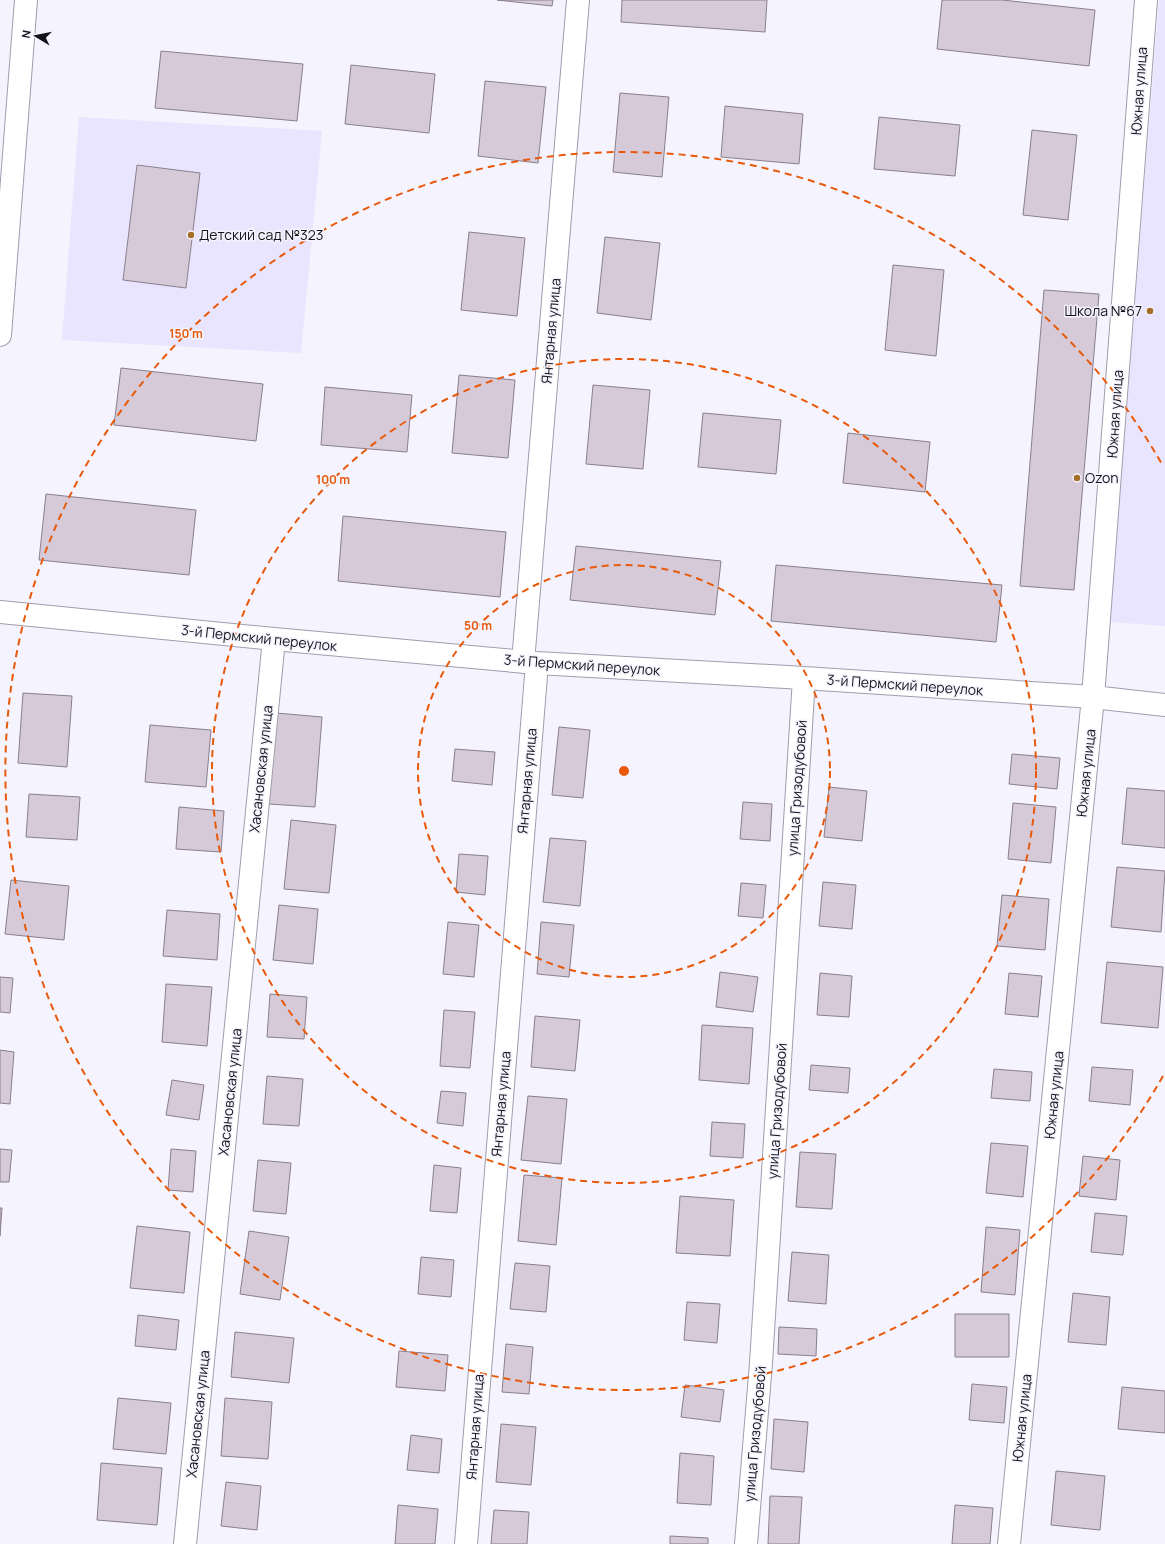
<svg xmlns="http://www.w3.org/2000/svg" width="1165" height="1544" viewBox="0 0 1165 1544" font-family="Manrope,sans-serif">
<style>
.built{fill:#e9e5fe}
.building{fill:#d6cad8;stroke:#8a7f8d}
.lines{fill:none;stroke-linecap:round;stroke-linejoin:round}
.minor-casing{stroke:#a09dad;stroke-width:24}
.minor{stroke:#fff;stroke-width:22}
.ring{fill:none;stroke:#e8590c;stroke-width:2;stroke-dasharray:7 5}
.poi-dot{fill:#a56f2a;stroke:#f4f3fe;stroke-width:1.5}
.labels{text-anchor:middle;stroke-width:3;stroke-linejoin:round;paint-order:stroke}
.street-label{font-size:14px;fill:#141319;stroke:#f4f3fe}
.poi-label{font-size:14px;fill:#141319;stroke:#f4f3fe;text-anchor:start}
.centre{fill:#e8590c;stroke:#f4f3fe;stroke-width:2}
.ring-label{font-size:12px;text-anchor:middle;font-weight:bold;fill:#e8590c;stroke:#f4f3fe;stroke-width:3;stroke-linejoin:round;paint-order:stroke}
</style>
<rect width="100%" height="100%" fill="#f4f3fe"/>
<!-- built -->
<path class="built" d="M1159,0h6v626l-55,-4z
M79,117l243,14 -21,222 -239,-13z"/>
<!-- building -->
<path class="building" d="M497,0h56l-1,6z
M622,0h145l-2,32 -144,-10z
M942,0h60l93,10 -6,56 -152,-17z
M161,51l142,13 -6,57 -142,-13z
M351,65l84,9 -6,59 -84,-9z
M485,81l61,6 -8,76 -60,-7z
M620,93l49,4 -7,80 -49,-5z
M725,106l78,8 -4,50 -78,-7z
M879,117l81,8 -5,51 -81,-7z
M1032,130l45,5 -9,85 -45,-5z
M137,165l63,8 -14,115 -63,-8z
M469,232l56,6 -8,78 -56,-6z
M605,237l55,6 -9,77 -54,-7z
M893,265l51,5 -8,86 -51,-6z
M1044,290l55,4 -25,296 -54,-4z
M121,368l142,16 -7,57 -142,-16z
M459,375l56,5 -7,78 -56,-5z
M593,385l57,5 -7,79 -57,-5z
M325,387l87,8 -5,57 -86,-7z
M703,413l78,7 -5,54 -78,-7z
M848,433l82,9 -5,50 -82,-9z
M46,494l150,16 -7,65 -150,-15z
M343,516l163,16 -6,65 -162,-16z
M576,546l145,15 -6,54 -145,-15z
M776,565l226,20 -6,57 -225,-21z
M23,693l49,3 -5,71 -49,-4z
M276,713l46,4 -7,90 -46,-3z
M150,725l61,5 -5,57 -61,-5z
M559,727l31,3 -7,68 -31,-3z
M455,749l40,3 -3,33 -40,-4z
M1012,754l48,4 -3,31 -48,-5z
M829,787l38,4 -5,50 -38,-4z
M1127,788l38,3v57l-43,-4z
M29,794l51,3 -3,43 -51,-3z
M743,802l29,2 -2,37 -30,-2z
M1013,803l43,4 -5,56 -43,-4z
M179,807l45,4 -3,41 -45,-3z
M291,820l45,5 -7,68 -45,-4z
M550,838l36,3 -6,65 -37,-4z
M459,854l29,2 -3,39 -29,-3z
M1117,867l48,4 -4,61 -50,-5z
M11,880l58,6 -5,54 -59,-6z
M823,882l33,3 -4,44 -33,-3z
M741,883l25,2 -3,33 -25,-2z
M1002,895l47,4 -4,51 -48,-4z
M279,905l39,4 -5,55 -40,-4z
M167,910l53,4 -3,46 -54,-4z
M448,922l31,3 -5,52 -31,-3z
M541,922l33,3 -5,52 -32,-3z
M1107,962l56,5 -5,61 -57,-5z
M720,972l38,5 -5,35 -37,-5z
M820,973l32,3 -3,41 -32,-2z
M1009,973l33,3 -4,41 -33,-3z
M0,977l13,1 -3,35 -10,-1z
M166,984l46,3 -5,59 -45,-4z
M270,994l37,3 -3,42 -37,-2z
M444,1010l31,2 -5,56 -30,-2z
M535,1016l45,4 -5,51 -44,-4z
M702,1025l51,3 -4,56 -50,-4z
M0,1050l14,2 -4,52 -10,-1z
M811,1065l39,3 -2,25 -39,-3z
M1092,1067l41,3 -3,35 -41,-4z
M994,1069l38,3 -2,29 -39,-3z
M267,1076l36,3 -4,47 -36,-2z
M172,1080l32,5 -5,35 -33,-5z
M441,1091l25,2 -3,33 -26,-3z
M528,1096l39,3 -6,65 -40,-4z
M712,1122l33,2 -2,34 -33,-2z
M991,1143l37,3 -5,51 -37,-4z
M0,1149l12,1 -3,32h-9z
M171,1149l25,2 -3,41 -25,-2z
M800,1152l36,2 -4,55 -36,-2z
M1083,1156l37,4 -4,40 -37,-4z
M258,1160l33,3 -5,51 -33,-3z
M434,1165l27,3 -4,45 -27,-2z
M524,1175l38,3 -6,67 -38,-4z
M680,1196l54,4 -4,56 -54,-3z
M0,1208h2l-2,28z
M1095,1213l32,3 -4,39 -32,-3z
M137,1226l53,6 -6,61 -54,-5z
M986,1227l34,3 -5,65 -34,-3z
M249,1231l40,6 -9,63 -40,-6z
M792,1252l37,3 -3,49 -38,-3z
M421,1257l33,3 -3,37 -33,-3z
M515,1263l35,3 -4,46 -36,-3z
M1073,1293l37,4 -4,48 -38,-3z
M687,1302l33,2 -3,39 -33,-3z
M955,1314h54v43h-54z
M138,1315l41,5 -3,30 -41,-4z
M779,1327l38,2 -1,27 -38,-2z
M235,1332l59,6 -5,45 -58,-6z
M506,1344l27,3 -4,47 -27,-2z
M399,1351l49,4 -3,36 -49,-4z
M972,1384l35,3 -3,36 -35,-3z
M685,1385l39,5 -4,32 -39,-5z
M1122,1387l43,4v42l-47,-4z
M118,1398l53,5 -5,51 -53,-5z
M225,1398l47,4 -4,57 -47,-3z
M774,1419l34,3 -4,50 -33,-3z
M501,1424l35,3 -5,58 -35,-3z
M411,1435l31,4 -3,34 -32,-3z
M680,1453l34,3 -3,49 -34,-2z
M101,1463l61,5 -5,57 -60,-5z
M1056,1471l49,5 -5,54 -49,-5z
M226,1482l35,4 -4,44 -36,-4z
M770,1496l32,1 -3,47h-31z
M398,1505l40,4 -3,35h-40z
M955,1505l38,3 -3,36h-38z
M494,1510l35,2 -2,32h-36z
M670,1536l38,2v6h-38z"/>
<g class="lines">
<!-- minor casing -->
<g class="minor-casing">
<path id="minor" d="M0,335l26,-335
M0,612l274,27 263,24 267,15 289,19 72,8
M523,662l55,-662
M185,1544l89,-905
M466,1544l71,-881
M746,1544l15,-181 43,-685
M1009,1544l84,-847 53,-697"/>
</g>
<!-- minor -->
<use href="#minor" class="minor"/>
</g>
<!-- distance rings -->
<g class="ring">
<circle cx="624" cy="771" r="206"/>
<circle cx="624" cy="771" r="412"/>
<path d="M1163 1076A619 619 0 1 1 1163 466"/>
</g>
<!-- markers -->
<g class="poi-dot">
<circle cx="191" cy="235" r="4"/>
<circle cx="1150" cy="311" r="4"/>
<circle cx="1077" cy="478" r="4"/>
</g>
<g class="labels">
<!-- street labels -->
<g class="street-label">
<text transform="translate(1139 91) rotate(-86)" y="5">Южная улица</text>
<text transform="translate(551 331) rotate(-85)" y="5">Янтарная улица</text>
<text transform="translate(1115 414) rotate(-86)" y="5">Южная улица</text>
<text transform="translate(259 638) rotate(6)" y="5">3-й Пермский переулок</text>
<text transform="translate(582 665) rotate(4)" y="5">3-й Пермский переулок</text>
<text transform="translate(905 685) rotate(4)" y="5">3-й Пермский переулок</text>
<text transform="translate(261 769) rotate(-84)" y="5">Хасановская улица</text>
<text transform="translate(1086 773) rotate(-84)" y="5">Южная улица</text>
<text transform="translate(527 781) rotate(-85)" y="5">Янтарная улица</text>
<text transform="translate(797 788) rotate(-86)" y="5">улица Гризодубовой</text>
<text transform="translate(230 1092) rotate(-84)" y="5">Хасановская улица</text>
<text transform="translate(1054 1095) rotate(-84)" y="5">Южная улица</text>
<text transform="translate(501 1104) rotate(-85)" y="5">Янтарная улица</text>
<text transform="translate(777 1111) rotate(-86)" y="5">улица Гризодубовой</text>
<text transform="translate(198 1414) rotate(-84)" y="5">Хасановская улица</text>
<text transform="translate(1022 1418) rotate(-84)" y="5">Южная улица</text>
<text transform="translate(475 1427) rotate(-86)" y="5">Янтарная улица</text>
<text transform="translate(755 1434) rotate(-85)" y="5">улица Гризодубовой</text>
</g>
<!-- poi labels -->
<g class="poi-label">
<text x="199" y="240">Детский сад №323</text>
<text x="1142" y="316" text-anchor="end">Школа №67</text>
<text x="1085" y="483">Ozon</text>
</g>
</g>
<circle cx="624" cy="771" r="6" class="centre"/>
<g class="ring-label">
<text x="186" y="338">150 m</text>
<text x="333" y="484">100 m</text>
<text x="478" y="630">50 m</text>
</g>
<!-- north arrow -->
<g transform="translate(36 36) rotate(280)" stroke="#f4f3fe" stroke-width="3" paint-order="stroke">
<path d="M0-3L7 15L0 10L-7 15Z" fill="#141319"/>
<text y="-6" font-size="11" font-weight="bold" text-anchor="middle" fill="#141319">N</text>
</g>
</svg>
